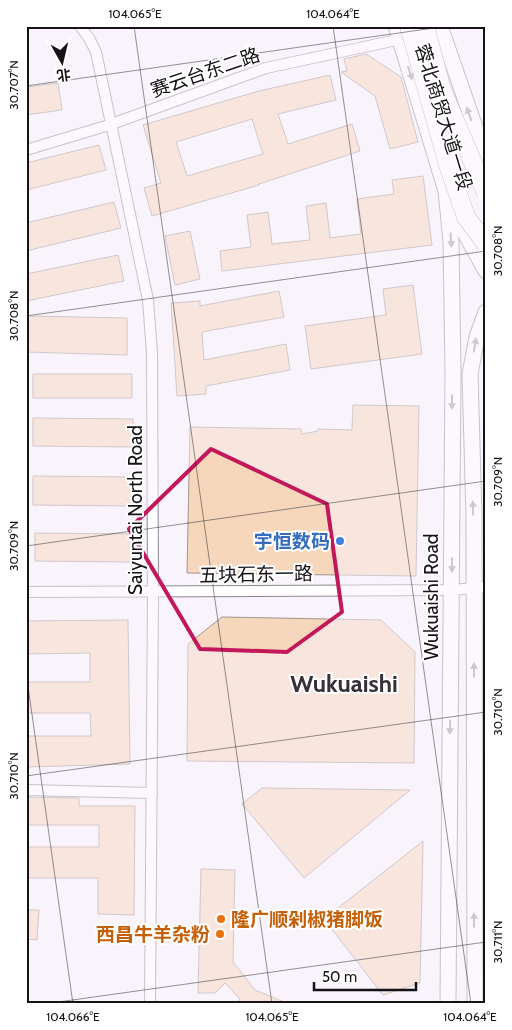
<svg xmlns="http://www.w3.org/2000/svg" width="512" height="1030" viewBox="0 0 512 1030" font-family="Cabin,'Noto Sans SC',sans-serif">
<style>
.building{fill:#f6d7bb;stroke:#9d9690;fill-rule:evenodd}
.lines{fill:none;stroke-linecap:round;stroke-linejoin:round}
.minor-casing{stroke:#8d888f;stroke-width:12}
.secondary-casing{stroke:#8d888f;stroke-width:17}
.minor{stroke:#fff;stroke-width:10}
.secondary{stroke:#fff;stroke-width:15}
.trunk-bridge-casing{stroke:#8d888f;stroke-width:19;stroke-linecap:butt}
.trunk-bridge{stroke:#fff;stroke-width:18}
.oneway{fill:#969596}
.marked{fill:none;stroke:#c2185b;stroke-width:4;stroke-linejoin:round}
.ticks{fill:none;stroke:#151316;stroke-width:1;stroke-opacity:0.45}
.shop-dot{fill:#3f7fe0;stroke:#fff;stroke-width:2}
.food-dot{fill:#e8710a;stroke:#fff;stroke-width:2}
.labels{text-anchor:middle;stroke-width:4;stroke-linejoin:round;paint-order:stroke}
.street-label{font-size:19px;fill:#151316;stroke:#fff}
.shop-label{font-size:19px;font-weight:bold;fill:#366cbe;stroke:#fff;text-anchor:end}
.food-label{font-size:19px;font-weight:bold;fill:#c56008;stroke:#fff;text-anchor:start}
.district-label{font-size:24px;font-weight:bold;fill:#363137;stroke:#fff}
.neatline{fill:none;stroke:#151316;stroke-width:2}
.ticks-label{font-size:12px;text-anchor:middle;fill:#151316}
</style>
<rect width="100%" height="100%" fill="#f9f3fb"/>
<!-- building -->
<path class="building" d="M366,54l35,23 17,65 -28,7 -15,-53 -34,-24 6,-1 -3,-12z
M330,75l6,25 -58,14 10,30 64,-20 8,27 -101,33v1l-107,31 -8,-28 17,-5 -18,-58 116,-34zM252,119l11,35 -76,22 -11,-34z
M58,83l4,27 -36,5v-28z
M99,145l7,25 -80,20v-27z
M423,176l9,69 -210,26 -2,-20 31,-4 -4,-32 21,-3 4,32 38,-4 -4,-34 20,-3 4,35 31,-4 -4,-35 37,-5 -2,-14z
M114,202l7,26 -95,23v-28z
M190,231l10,48 -25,6 -10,-49z
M118,255l6,26 -98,20v-27z
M413,285l9,69 -111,15 -6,-43 81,-11 -3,-26z
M279,291l5,26 -82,15 2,28 82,-16 4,26 -84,16v8l-29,2 -6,-93 29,-2v5z
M26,316l101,2v37l-101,-3z
M33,374h99v24h-99z
M353,405l66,1 -3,170 -229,-3 3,-146 111,2 1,5 16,-3v-2l34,1z
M33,418l100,1v28l-100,-1z
M33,476l100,1v29l-100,-1z
M35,533l100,1 -1,28 -99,-1z
M222,617l159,3 34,32 -1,111 -227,-2 1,-117z
M128,620l2,144 -104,3v-31h65l-1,-23h-64v-31h64v-29l-64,1v-33z
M262,788l148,2 -106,88 -62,-74z
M26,797l53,1v8h56l-1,109 -36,-1v-36h-72v-31h73v-22h-73z
M423,841l-3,142 -37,12 -59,-76z
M201,869l34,1 -2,92 22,28 34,14h-51l2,-5 -15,-16 -10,10h-17z
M26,910h13l-2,30 -11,-1z"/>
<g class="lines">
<!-- minor casing -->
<g class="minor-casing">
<path id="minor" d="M80,26l9,12 7,14 52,248 4,53 1,240 -3,411
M26,150l83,-25 157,-57 140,-30
M26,592l426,-2 34,-3
M26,790l126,3"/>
</g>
<!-- secondary casing -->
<g class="secondary-casing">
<path id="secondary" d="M396,26l50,165 8,22 32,58
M440,26l46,133
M446,191l5,50 2,130 -5,633
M475,1004l-1,-488 -4,-142 7,-37 9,-25"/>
</g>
<!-- minor -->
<use href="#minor" class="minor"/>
<!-- secondary -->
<use href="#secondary" class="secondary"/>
<!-- trunk-bridge casing -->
<g class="trunk-bridge-casing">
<path id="trunk-bridge" d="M409,26l39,139 18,52 20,27
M425,26l17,64 44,103"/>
</g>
<!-- trunk-bridge -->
<use href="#trunk-bridge" class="trunk-bridge"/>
</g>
<!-- one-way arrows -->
<defs><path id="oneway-solid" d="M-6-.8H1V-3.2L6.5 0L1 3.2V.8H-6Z" transform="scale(1.25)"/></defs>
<g class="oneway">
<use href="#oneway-solid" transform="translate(410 73) rotate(73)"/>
<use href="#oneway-solid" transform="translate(469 114) rotate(-110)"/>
<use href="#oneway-solid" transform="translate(451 240) rotate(86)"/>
<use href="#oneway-solid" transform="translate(475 345) rotate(-80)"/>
<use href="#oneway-solid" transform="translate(452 402) rotate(91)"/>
<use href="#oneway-solid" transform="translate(473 508) rotate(-91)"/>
<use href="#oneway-solid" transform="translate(452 565) rotate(90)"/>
<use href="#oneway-solid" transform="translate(474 670) rotate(-90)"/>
<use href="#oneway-solid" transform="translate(450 727) rotate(91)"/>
<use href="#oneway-solid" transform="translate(474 920) rotate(-90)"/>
</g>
<!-- marked area -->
<path d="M0 0H512V1030H0ZM211,449l116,55 15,108 -55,40 -87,-3 -71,-120z" fill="#f9f3fb" fill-opacity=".55" fill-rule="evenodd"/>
<path class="marked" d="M211,449l116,55 15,108 -55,40 -87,-3 -71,-120z"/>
<!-- ticks -->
<path class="ticks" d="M134,26l138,978M333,26l138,978M26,86l422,-60M26,316l460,-65M26,546l460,-65M26,672l47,332M26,776l460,-64M44,1004l442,-62"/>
<!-- markers -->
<circle class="shop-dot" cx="340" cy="541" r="5"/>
<g class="food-dot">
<circle cx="221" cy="919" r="5"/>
<circle cx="220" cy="934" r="5"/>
</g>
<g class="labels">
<!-- street labels -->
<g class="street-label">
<text transform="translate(205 72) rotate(-19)" y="7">赛云台东二路</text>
<text transform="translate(444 117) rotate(73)" y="7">蓉北商贸大道一段</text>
<text transform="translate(135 510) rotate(-90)" y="7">Saiyuntai North Road</text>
<text transform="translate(256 574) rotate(-1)" y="7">五块石东一路</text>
<text transform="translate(431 597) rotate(-90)" y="7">Wukuaishi Road</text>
</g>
<!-- shop labels -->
<g class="shop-label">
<text x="330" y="548">宇恒数码</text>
</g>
<!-- food labels -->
<g class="food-label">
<text x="231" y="926">隆广顺剁椒猪脚饭</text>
<text x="210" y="941" text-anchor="end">西昌牛羊杂粉</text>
</g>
<!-- district labels -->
<g class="district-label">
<text x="344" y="692">Wukuaishi</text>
</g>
</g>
<!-- border -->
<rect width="512" height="1030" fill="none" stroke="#ffffff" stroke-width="55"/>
<!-- north arrow -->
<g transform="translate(62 62) rotate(172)" stroke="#ffffff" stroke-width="4" paint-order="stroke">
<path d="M0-4L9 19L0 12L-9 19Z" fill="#151316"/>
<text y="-8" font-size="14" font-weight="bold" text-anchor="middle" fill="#151316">北</text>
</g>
<!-- scale -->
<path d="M314 982v8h102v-8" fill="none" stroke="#151316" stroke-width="2.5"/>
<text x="322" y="982" font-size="15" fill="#151316" stroke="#ffffff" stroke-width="4" paint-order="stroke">50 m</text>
<rect x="28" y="28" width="456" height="974" class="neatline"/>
<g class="ticks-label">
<text x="135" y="18">104.065°E</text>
<text x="333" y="18">104.064°E</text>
<text transform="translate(14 85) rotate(-90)" y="4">30.707°N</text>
<text transform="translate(498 251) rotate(-90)" y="4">30.708°N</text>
<text transform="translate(14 316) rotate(-90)" y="4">30.708°N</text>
<text transform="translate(498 482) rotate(-90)" y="4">30.709°N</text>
<text transform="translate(14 546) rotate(-90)" y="4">30.709°N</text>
<text transform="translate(498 712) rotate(-90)" y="4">30.710°N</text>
<text transform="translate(14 776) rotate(-90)" y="4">30.710°N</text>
<text transform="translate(498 942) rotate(-90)" y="4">30.711°N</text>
<text x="73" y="1021">104.066°E</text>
<text x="272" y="1021">104.065°E</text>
<text x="470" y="1021">104.064°E</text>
</g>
</svg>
